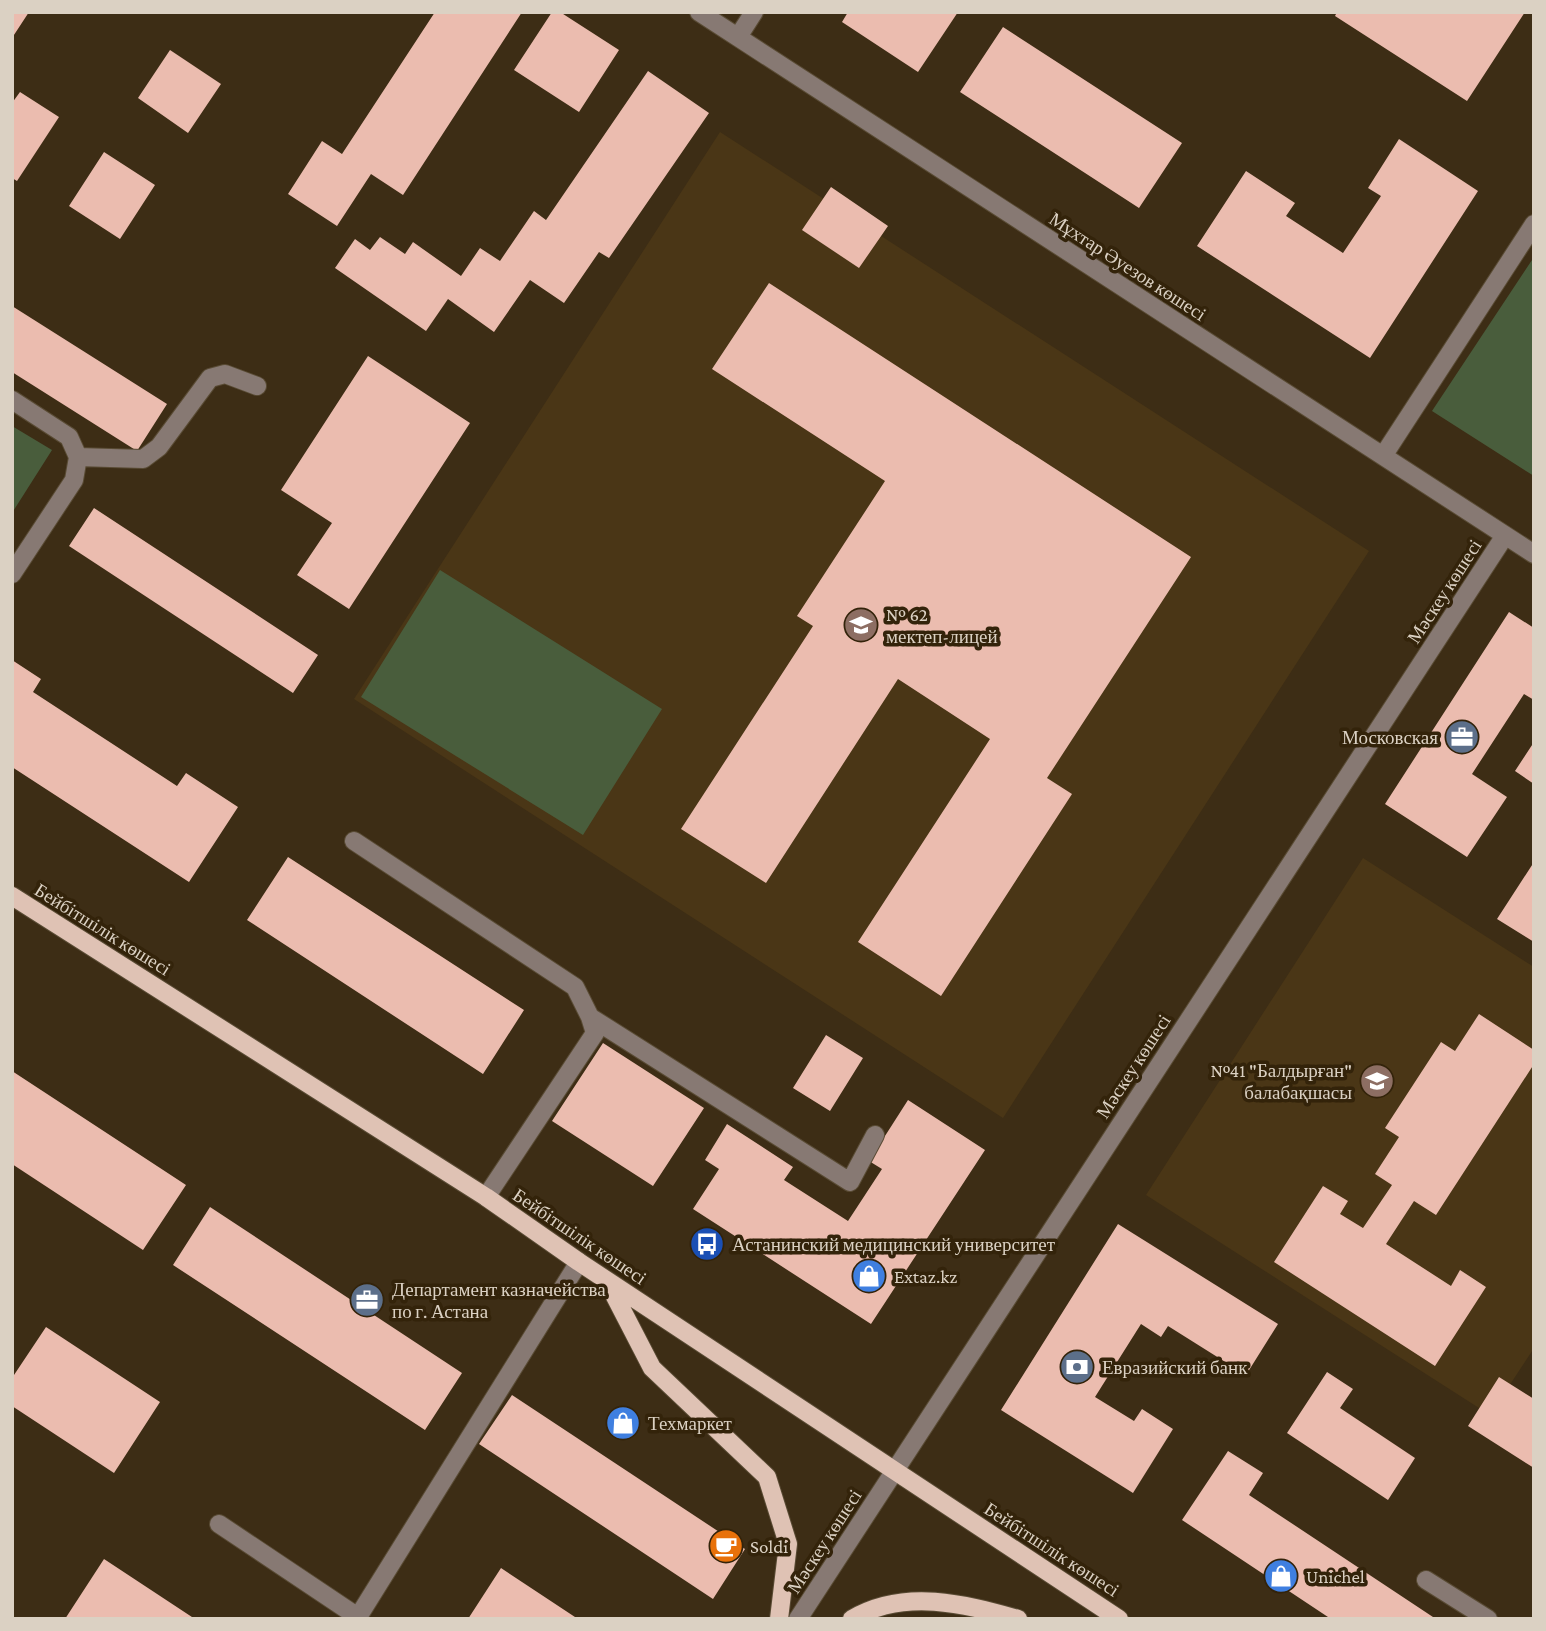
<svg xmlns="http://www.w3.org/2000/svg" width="1546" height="1631" viewBox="0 0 1546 1631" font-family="'Crimson Pro',serif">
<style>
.built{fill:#4a3616}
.green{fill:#495d3c}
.building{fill:#ebbcaf}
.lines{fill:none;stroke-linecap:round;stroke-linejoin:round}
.minor-casing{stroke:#594b34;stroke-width:20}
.major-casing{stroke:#594b34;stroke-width:20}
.minor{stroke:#877973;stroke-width:18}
.major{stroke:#dfc2b4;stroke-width:18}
.labels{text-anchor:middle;stroke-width:7;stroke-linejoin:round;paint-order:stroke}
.street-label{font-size:19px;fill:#dbd1c3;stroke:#33230a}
.poi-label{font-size:19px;fill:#dbd1c3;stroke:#33230a;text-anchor:start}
</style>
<rect width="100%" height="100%" fill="#3d2d15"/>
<!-- built -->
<path class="built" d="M720,132l649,419 -366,567 -649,-419z
M1363,858l171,109v381l-44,67 -344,-220z"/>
<!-- green -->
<path class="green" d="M1534,257v219l-102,-65z
M12,426l40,24 -40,63z
M440,570l222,139 -79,126 -222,-138z"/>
<!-- building -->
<path class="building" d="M12,12h17l-17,26z
M435,12h87l-119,183 -32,-21 -34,52 -49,-32 34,-53 20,13z
M552,12h8l59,38 -40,62 -65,-42z
M848,12h110l-40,60 -76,-50z
M1337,12h188l-58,89 -132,-85z
M1003,27l179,116 -43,65 -179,-116z
M170,50l51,34 -33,49 -50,-35z
M648,71l61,42 -100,145 -10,-6 -35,51 -34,-23 -36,52 -46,-33 -22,32 -91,-63 20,-29 15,11 10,-13 25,17 8,-12 48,34 19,-28 20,13 34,-50 12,9z
M20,92l39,25 -42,64 -5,-3v-75z
M1399,139l79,52 -108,167 -173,-112 49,-75 49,32 -9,13 57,37 38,-57 -13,-8z
M104,152l51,33 -35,54 -51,-33z
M831,187l57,39 -29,42 -57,-38z
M769,283l422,274 -144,221 25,16 -131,202 -83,-54 132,-203 -92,-60 -132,204 -85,-54 132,-203 -16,-10 88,-135 -173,-112z
M12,306l155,98 -30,47 -125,-79z
M368,356l102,67 -121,186 -52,-34 35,-52 -51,-33z
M94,508l224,147 -25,38 -224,-147z
M1509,612l25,16v72l-10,-6 -52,80 35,23 -40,60 -82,-53z
M12,660l29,19 -8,13 144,94 9,-13 52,34 -49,75 -177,-115z
M1534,742v42l-19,-13z
M288,857l236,153 -41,64 -236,-154z
M1534,862v80l-37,-23z
M1479,1014l55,36v14l-98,151 -22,-14 -28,43 65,42 9,-16 26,17 -51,79 -161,-104 49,-76 25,15 -8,13 23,14 29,-43 -17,-11 24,-37 -14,-9 56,-86 14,9z
M826,1035l37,23 -33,53 -37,-23z
M603,1043l101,65 -51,78 -101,-65z
M12,1071l174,114 -43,65 -131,-86z
M908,1100l77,50 -114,174 -178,-115 26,-40 -14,-9 22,-36 66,43 -9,13 64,41 34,-52 -13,-8z
M210,1207l252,166 -37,57 -252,-165z
M1118,1224l160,100 -32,51 -78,-49 -7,11 -20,-13 -46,73 39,24 8,-12 31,20 -40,64 -132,-83z
M46,1327l114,75 -46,71 -102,-67v-28z
M1327,1372l26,17 -13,19 75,50 -27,42 -101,-67z
M1499,1377l35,22v69l-66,-42z
M512,1395l233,154 -32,50 -234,-155z
M1228,1451l35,22 -14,22 187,124h-105l-149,-99z
M104,1559l91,60h-130z
M501,1568l77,51h-110z"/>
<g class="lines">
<!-- minor casing -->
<g class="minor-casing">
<path id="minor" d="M699,12l835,542
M738,37l16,-25
M12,400l57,37 9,20 -4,23 -62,94
M1383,456l151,-232
M78,457l65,2 16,-12 51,-69 15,-4 32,12
M354,841l221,146 15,30 260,165 25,-47
M486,1197l109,-164 -5,-16
M219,1524l139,93 221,-355
M1426,1580l62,39
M798,1619l706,-1082"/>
</g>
<!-- major casing -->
<g class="major-casing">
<path id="major" d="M12,896l474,301 93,65 540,357
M607,1281l45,87 115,109 21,67 -9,75
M852,1619c53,-31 112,-15 166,0"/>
</g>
<!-- minor -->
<use href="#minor" class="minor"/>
<!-- major -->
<use href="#major" class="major"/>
</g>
<!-- icons -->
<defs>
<g id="school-disc" transform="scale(1.75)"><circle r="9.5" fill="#8d6e63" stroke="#33230a"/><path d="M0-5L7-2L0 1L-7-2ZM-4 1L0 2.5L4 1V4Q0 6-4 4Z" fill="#fff"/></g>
<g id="office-disc" transform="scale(1.75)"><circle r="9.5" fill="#5c6f8a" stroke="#33230a"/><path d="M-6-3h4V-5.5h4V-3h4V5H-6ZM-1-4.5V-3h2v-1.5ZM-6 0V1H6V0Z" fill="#fff"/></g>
<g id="bus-disc" transform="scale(1.75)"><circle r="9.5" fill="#1a4fb4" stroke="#33230a"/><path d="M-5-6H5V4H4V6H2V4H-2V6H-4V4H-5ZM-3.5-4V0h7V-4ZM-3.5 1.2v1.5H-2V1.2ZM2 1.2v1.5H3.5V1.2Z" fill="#fff"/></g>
<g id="shop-disc" transform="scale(1.75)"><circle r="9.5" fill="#3f7fe0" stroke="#33230a"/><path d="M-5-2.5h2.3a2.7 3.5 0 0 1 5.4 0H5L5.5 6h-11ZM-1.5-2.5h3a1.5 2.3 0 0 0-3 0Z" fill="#fff"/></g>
<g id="bank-disc" transform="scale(1.75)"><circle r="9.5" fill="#5c6f8a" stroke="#33230a"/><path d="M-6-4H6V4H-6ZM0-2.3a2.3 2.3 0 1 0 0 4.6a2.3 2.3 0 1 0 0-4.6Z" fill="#fff"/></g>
<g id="cafe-disc" transform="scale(1.75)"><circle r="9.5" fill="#e8710a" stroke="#33230a"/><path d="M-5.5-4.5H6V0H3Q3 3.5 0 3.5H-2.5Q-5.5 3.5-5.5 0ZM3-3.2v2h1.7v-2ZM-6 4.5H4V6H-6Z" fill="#fff"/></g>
</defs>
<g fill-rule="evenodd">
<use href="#school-disc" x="861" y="625"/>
<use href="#office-disc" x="1462" y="737"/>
<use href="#school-disc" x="1377" y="1081"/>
<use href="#bus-disc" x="707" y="1244"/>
<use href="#shop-disc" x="869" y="1276"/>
<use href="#office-disc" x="367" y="1300"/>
<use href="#bank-disc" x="1077" y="1367"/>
<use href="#shop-disc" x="623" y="1423"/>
<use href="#cafe-disc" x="726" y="1546"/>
<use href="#shop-disc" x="1281" y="1576"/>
</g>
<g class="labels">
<!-- street labels -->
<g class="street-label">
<text transform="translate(1128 266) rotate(33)" y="7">Мұхтар Әуезов көшесі</text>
<text transform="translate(1444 591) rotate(-57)" y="7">Мәскеу көшесі</text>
<text transform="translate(103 929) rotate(32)" y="7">Бейбітшілік көшесі</text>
<text transform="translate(1133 1066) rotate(-57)" y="7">Мәскеу көшесі</text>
<text transform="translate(580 1236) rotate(34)" y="7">Бейбітшілік көшесі</text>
<text transform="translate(824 1541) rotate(-57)" y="7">Мәскеу көшесі</text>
<text transform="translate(1052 1549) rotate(33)" y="7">Бейбітшілік көшесі</text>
</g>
<!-- poi labels -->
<g class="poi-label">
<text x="886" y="621">№ 62<tspan x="886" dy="22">мектеп-лицей</tspan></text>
<text x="1438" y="744" text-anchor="end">Московская</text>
<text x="1352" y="1077" text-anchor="end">№41 "Балдырған"<tspan x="1352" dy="22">балабақшасы</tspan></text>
<text x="732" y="1251">Астанинский медицинский университет</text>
<text x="894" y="1283">Extaz.kz</text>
<text x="392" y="1296">Департамент казначейства<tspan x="392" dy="22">по г. Астана</tspan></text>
<text x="1102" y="1374">Евразийский банк</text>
<text x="648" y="1430">Техмаркет</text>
<text x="750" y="1553">Soldi</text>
<text x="1306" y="1583">Unichel</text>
</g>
</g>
<!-- border -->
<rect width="1546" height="1631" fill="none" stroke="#dbd1c3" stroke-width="28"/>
</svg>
